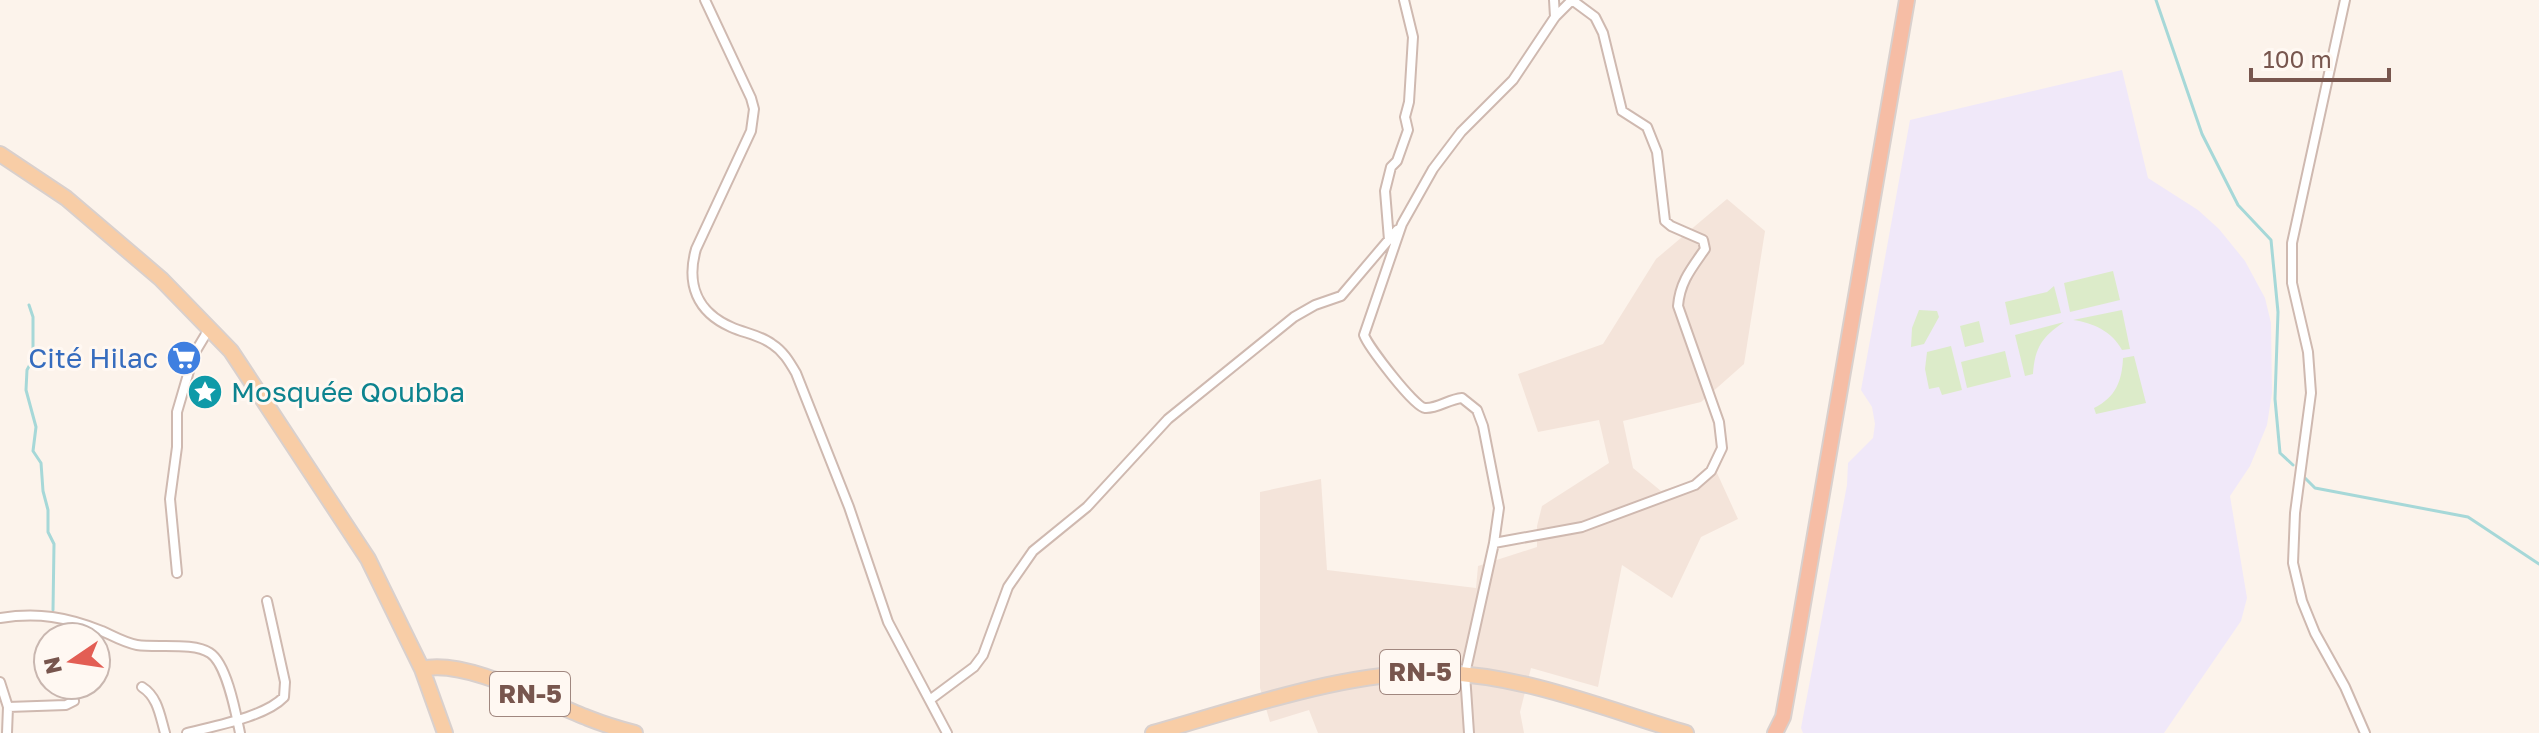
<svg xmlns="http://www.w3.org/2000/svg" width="2539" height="733" viewBox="0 0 2539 733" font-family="'Golos Text',sans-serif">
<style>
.residential{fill:#f4e4da}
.education{fill:#f0e8f9}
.green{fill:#dcebc9}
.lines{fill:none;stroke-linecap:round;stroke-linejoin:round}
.stream{stroke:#a6d8d8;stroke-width:3}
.minor-casing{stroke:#cfb9b0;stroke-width:12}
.primary-casing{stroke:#d9d0cd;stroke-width:18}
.trunk-casing{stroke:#d9d0cd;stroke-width:18}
.minor{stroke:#fff;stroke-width:8}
.primary{stroke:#f8cda6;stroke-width:14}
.trunk{stroke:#f6bda5;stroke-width:14}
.labels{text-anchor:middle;stroke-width:6;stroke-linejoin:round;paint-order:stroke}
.shield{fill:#fff8f2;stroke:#a0877f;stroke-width:2}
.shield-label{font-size:26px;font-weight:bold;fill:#78564e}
.shop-label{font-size:28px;fill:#366cbe;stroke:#fff8f2;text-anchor:end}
.culture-label{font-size:28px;fill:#0d838f;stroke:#fff8f2;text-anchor:start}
</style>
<rect width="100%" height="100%" fill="#fcf3eb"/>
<!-- residential -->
<path class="residential" d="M1727,199l38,32 -21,133 -43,38 -78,19 10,47 28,23 56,-18 21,46 -37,18 -29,61 -50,-33 -24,122 -67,-19 -11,44 4,21h-206l-9,-23 -39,12 -10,-34v-196l61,-13 6,91 149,18 2,-22 59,-19v-21l5,-20 67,-43 -10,-43 -61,12 -20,-58 85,-30 53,-85z"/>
<!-- education -->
<path class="education" d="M2122,70l26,108 50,32 21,19 26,32 20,37 6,25 1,70 -5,32 -17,41 -20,30 17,102 -6,23 -77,112h-361l-2,-5 46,-243 1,-22 25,-25 2,-14 -3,-17 -11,-17 49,-270z"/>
<!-- green -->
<path class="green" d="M2113,271l7,29 -50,12 -6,-29z
M2054,286l7,27 -51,12 -5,-23 42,-10z
M1919,310l18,1 2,6 -15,27 -13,3 1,-19z
M2122,310l8,39 -8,1c-10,-19 -29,-27 -49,-30z
M1979,321l5,21 -19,5 -5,-21z
M2064,322c-22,15 -29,25 -31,52l-8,2 -10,-41z
M1951,346l11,44 -20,5 -3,-8 -10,2 -4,-20 2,-17z
M2005,351l6,26 -44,11 -6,-26z
M2134,356l12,47 -50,11 -2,-6c22,-11 28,-27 29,-50z"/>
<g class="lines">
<!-- stream -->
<path class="stream" d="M2156,0l46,134 36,71 33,35 7,72 -3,87 5,54 13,12
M29,305l4,12v42l-6,11 -1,20 10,37 -3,24 8,12 2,28 5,19v22l6,12 -1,66
M2305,478l10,10 153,29 71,47"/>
<!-- minor casing -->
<g class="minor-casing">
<path id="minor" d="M705,0l46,98 3,11 -3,22 -55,118c-10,35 1,63 35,78 13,6 29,8 41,17 11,7 17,17 24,29l53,134 39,115 59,111
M1554,0l1,17
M2345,0l-53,243v40l16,69 3,41 -16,120 -2,50 9,38 13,32 30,54 20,46
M1389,240l-4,-49 6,-24 6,-6 11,-31 -3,-13 4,-15 4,-65 -9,-37
M1494,543l88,-16 113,-42 16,-14 11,-23 -3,-26 -41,-116c2,-24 13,-37 27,-57l-2,-9 -32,-14 -6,-5 -8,-69 -10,-25 -25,-16 -19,-78 -8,-16 -23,-17
M177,573l-7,-74 7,-52v-35l17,-58 15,-25
M0,618c38,-6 67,-1 102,13 11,5 23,12 35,14 20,3 57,-3 73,8 17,11 26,61 30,80
M0,682l8,25 -1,26
M142,687c16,10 18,29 23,46
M931,699l43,-32 9,-12 25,-68 25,-36 54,-44 81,-88 126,-102 21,-12 26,-9 56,-66
M8,707l58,-2 8,-4
M187,733c27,-7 78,-16 97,-36l1,-15 -18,-81
M1469,733l-4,-59 29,-131 5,-35 -16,-82 -6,-16 -15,-12c-13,1 -25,11 -37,10 -11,-1 -57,-62 -61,-73l38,-111 31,-55 28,-37 52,-52 42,-63 17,-17"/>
</g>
<!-- primary casing -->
<g class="primary-casing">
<path id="primary" d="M0,154l66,44 95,81 70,72 137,208 54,110 23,64
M422,669c42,-11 124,33 166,49 15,6 31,11 47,15
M1153,733c91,-25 197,-64 291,-60 83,3 164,37 242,60"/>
</g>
<!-- trunk casing -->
<g class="trunk-casing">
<path id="trunk" d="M1775,733l8,-16 15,-84 109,-633"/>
</g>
<!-- minor -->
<use href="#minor" class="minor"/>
<!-- primary -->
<use href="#primary" class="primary"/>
<!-- trunk -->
<use href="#trunk" class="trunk"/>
</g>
<!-- icons -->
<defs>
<g id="supermarket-disc" transform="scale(1.8)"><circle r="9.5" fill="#3f7fe0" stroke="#fff8f2"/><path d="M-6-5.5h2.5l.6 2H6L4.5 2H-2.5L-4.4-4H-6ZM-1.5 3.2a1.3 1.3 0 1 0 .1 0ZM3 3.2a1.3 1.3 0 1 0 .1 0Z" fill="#fff"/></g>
<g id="sight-disc" transform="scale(1.8)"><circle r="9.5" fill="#0f9aa8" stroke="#fff8f2"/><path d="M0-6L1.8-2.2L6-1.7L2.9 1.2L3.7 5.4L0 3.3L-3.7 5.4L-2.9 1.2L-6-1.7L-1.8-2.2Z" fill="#fff"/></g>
</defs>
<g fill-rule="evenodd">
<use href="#supermarket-disc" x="184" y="358"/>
<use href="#sight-disc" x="205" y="392"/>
</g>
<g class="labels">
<!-- shield labels -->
<g class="shield">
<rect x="1380" y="650" width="80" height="44" rx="6"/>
<rect x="490" y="672" width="80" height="44" rx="6"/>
</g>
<g class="shield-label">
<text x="1420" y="681">RN-5</text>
<text x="530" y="703">RN-5</text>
</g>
<!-- shop labels -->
<g class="shop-label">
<text x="158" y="368">Cité Hilac</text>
</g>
<!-- culture labels -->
<g class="culture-label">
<text x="231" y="402">Mosquée Qoubba</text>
</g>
</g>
<!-- north arrow -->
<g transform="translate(72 661) rotate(257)"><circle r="38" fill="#fff8f2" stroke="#c9b7b0" stroke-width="2"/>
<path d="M0-6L14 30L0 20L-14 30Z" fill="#e35e54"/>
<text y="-12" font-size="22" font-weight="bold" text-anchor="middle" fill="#78564e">N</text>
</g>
<!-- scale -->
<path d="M2251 68v12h138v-12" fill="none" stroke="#78564e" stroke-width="4"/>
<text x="2263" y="68" font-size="24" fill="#78564e" stroke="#fff8f2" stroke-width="6" paint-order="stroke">100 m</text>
</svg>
